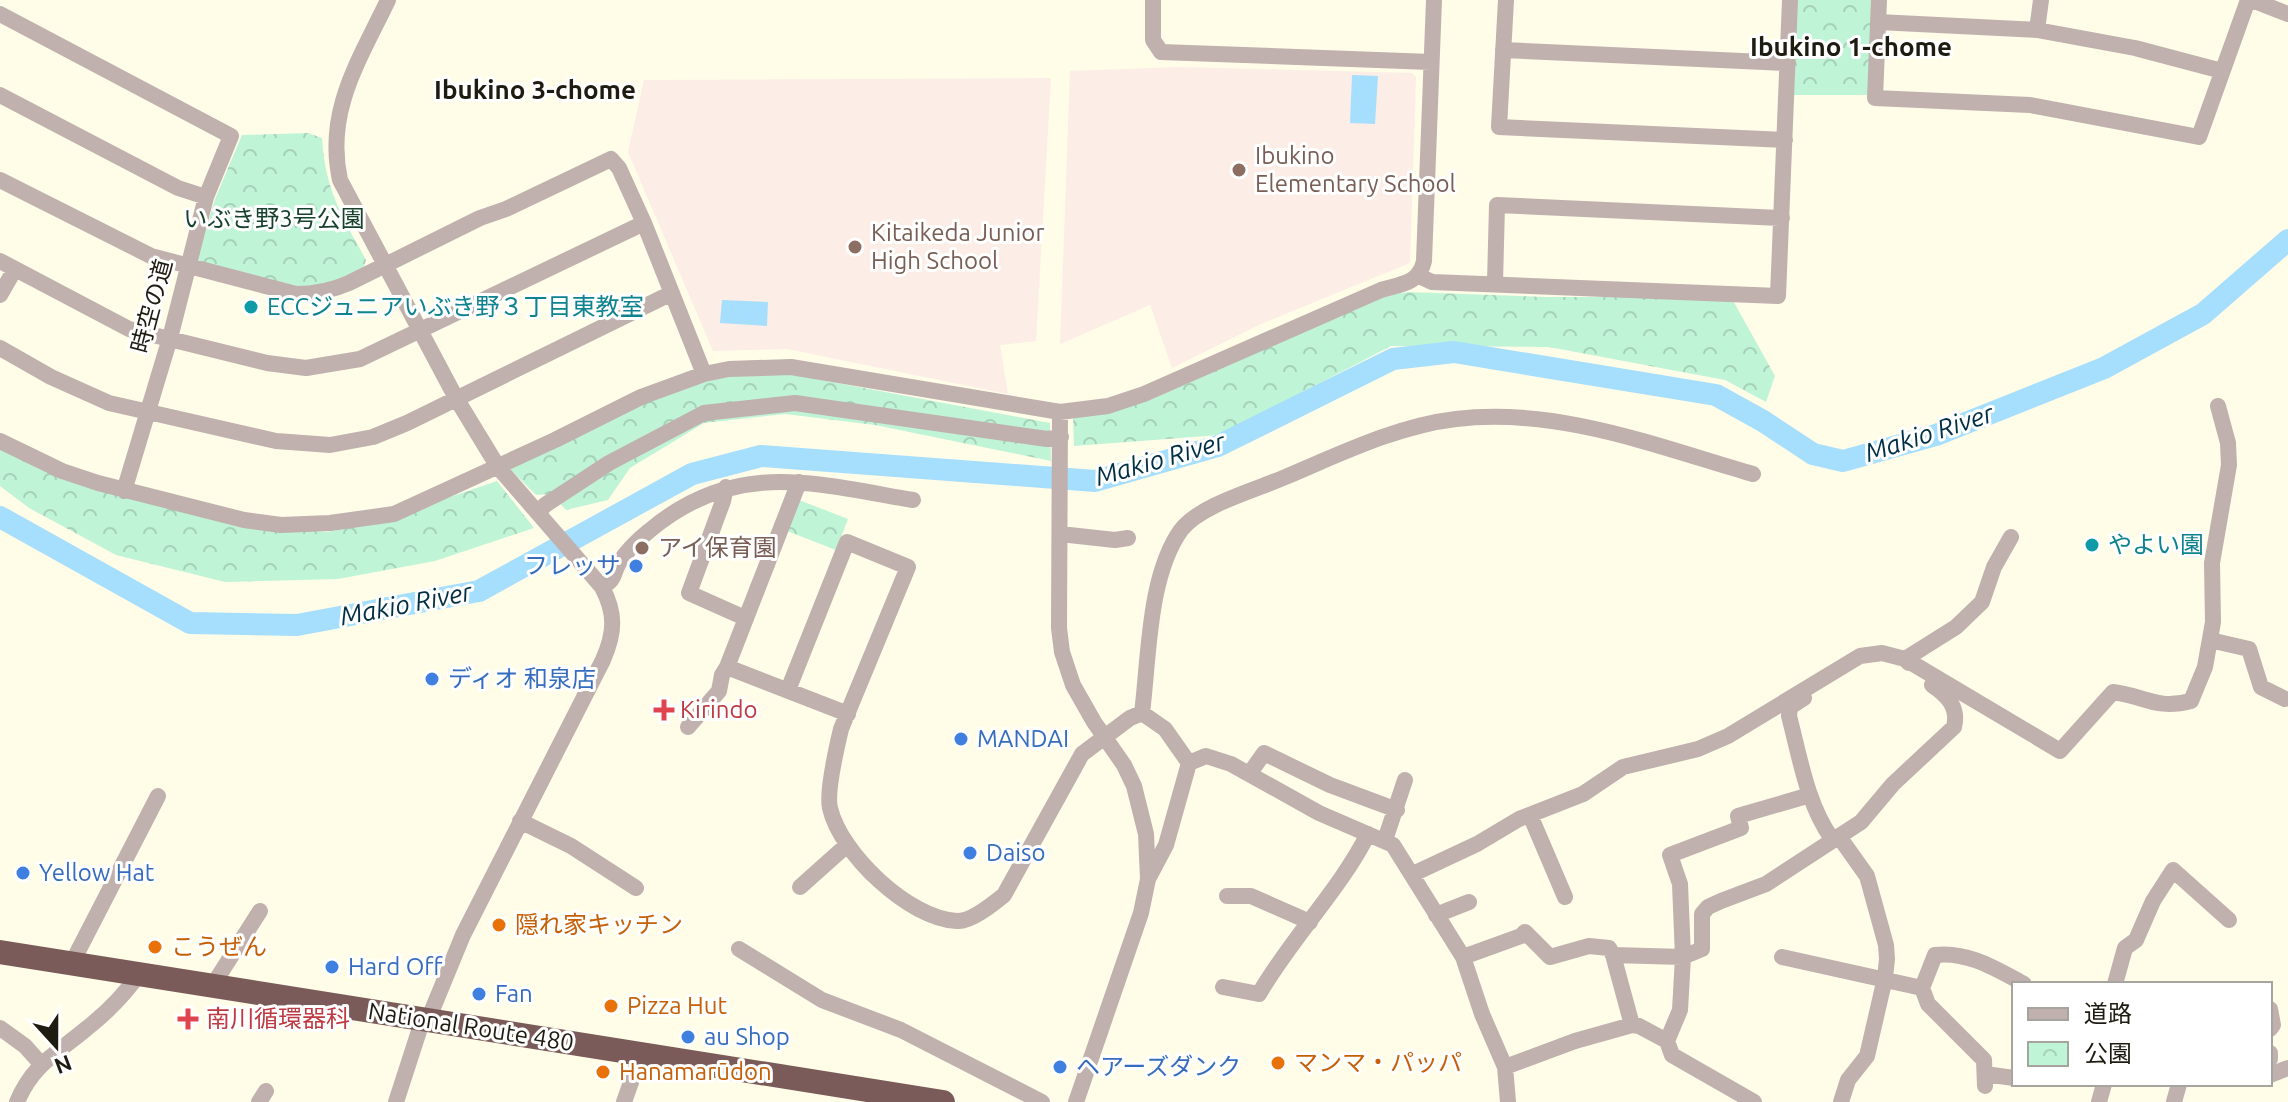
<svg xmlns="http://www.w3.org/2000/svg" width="2288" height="1102" viewBox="0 0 2288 1102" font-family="Ubuntu,'Noto Sans JP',sans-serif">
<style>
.education{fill:#fcede7}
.park{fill:url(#park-crowns)}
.water{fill:#a6defd}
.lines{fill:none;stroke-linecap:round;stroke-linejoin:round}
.river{stroke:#a6defd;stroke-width:22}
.minor{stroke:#c0b0ae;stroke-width:16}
.highway{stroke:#7b5b59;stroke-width:24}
.education-dot{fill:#8d6e63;stroke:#fff;stroke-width:3}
.culture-dot{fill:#0f9aa8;stroke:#fff;stroke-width:3}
.shop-dot{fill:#3f7fe0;stroke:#fff;stroke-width:3}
.health-dot{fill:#e0444e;stroke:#fff;stroke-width:3}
.food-dot{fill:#e8710a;stroke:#fff;stroke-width:3}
.labels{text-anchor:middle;stroke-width:6;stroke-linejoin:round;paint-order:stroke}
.education-label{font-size:24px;fill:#785e54;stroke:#fff;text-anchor:start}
.park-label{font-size:24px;fill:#16422d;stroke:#fff}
.street-label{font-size:24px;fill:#1e1b10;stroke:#fff}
.culture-label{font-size:24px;fill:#0d838f;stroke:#fff;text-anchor:start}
.shop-label{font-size:24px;fill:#366cbe;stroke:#fff;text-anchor:start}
.health-label{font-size:24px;fill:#be3a42;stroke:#fff;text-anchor:start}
.food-label{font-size:24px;fill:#c56008;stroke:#fff;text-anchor:start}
.neighbourhood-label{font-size:26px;font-weight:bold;fill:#1e1b10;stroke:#fff}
.water-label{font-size:26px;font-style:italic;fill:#002e43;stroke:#fff}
</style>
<defs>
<pattern id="park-crowns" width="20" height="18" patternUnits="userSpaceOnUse" patternTransform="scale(2)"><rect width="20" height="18" fill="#c0f4d7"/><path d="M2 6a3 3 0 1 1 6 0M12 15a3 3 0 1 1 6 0" fill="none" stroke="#a5d1b8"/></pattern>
</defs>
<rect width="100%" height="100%" fill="#fffce8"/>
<!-- education -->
<path class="education" d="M1179,67l233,6 4,4 -6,186 -149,61 -89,44 -22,-63 -90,39 10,-273z
M1051,78l-15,263 -36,4 8,49 -221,-45 -74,2 -85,-199 16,-72z"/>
<!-- park -->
<path class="park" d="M1796,0h77l-3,95h-78z
M308,133l14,5c3,52 20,78 44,122l-3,10 -54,20 -108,-25 -4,-6 18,-60 27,-64z
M1408,292l139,5h184l44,79 -9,26 -41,-22 -176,-33 -158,-1 -171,89 -146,11 -1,-28 307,-122z
M774,371l276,52 1,38 -176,-36 -90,-11 -81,9 -74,45 -22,32 -42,10 -15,-16 -15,1 -26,-26 134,-67 64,-22z
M0,447l263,80 63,5 45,-8 126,-43 37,47 -99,33 -97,18 -113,3 -109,-27 -87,-47 -29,-22z
M799,500l49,19 -12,31 -49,-19z"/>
<!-- water -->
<path class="water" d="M1352,75l26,1 -3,48 -25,-1z
M722,300l46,2 -1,24 -47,-3z"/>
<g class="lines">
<!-- river -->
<path class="river" d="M0,517l190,106 107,2 182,-34 213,-117 69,-18 334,25 123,-35 175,-87 61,-7 262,43 47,26 50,33 30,7 93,-26 168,-67 99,-54 85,-74"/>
<!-- minor -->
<path class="minor" d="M388,0c-29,61 -63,111 -48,180l116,218 42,69 104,120c14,27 13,45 1,73l-140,275 -35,85 -8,8 -24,74
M1153,0v40l8,12 270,10
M1506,0l-7,127 286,13
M1879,0l-4,98 155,7 169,32 49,-137
M2252,0l36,14
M0,14l231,122 -25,61 -36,141 -46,153
M1878,22l159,8 98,18 87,23
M2037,30l4,-30
M1503,50l285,13
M0,95l178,93 28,9
M0,180l151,76 145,38c20,0 35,-3 53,-11l131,-65 26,-9 105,-50 8,9 25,55 60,151
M0,261l129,68 138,34 39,5 54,-9 284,-136
M1419,276l13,6 346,14 12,-296
M1495,283l2,-78 285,13
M0,295l15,-26
M0,348l51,29 58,26 167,38 54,4 43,-8 34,-14 265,-130
M1060,412l-1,216 3,24 11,33 21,37 30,43 10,21 12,48 2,45 -7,34 -65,189
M0,441l62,30 36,12 146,37 37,5 49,-2 64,-9 161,-74 86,-43 63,-23 25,-5 62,-2 269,45 48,-6 36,-12 237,-104c20,-6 38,-6 43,-29l10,-261
M799,482l-72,185 121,47
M726,487l-3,14 -34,92 56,25
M538,513l7,-8 64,-42 95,-50 91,-10 252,36 14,-2
M1060,534l55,6 13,-2
M602,587c15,-9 10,-12 17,-24 7,-11 20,-24 30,-32 85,-72 164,-48 264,-31
M2210,640l39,9 12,38 24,12
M1909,663l-4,-4 51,-32 26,-25 12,-35 17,-30
M788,690l59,-148 61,25 -67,162c-4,17 -15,63 -11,79 10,45 79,111 127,113 14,1 36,-17 47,-26l78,-141 48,-36 12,-5 23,16 24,34 -23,82 -18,34
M1804,698l-14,9 -1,9c11,42 18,88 43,123
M1142,713c7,-55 6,-137 39,-183 19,-25 74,-40 102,-52 55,-23 113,-52 173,-59 102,-12 200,27 297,55
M688,727l31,-36 3,-16 5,-8
M1189,763l17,-7 25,8 88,49 74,32 70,112 19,57 23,53
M1250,773l14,-20 66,32 67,25
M1530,815l35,82
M520,821l51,25 65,42
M1840,838l27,38 19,69 1,14 -2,19 -18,78 -19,24 -7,22
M1385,840l20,-60
M1413,874l64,-30 42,-25 64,-25 40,-27 75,-18 30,-13 132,-80 22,-3 23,6 155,92 53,-59c32,4 43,18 78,9l14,-34 8,-45 -1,-59 17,-98 -1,-22 -10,-37
M800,887l47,-42
M1227,896h24l59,26
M1436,915l33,-13
M739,949l83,51 79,30 141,72
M1613,955l19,70
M1463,957l58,-21 4,-4 25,25 39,-11 20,2 4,7 70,2 -3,-73 -10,-29 71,-27 -3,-12 72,-21
M1782,957l140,31 6,16 56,56 1,26
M74,964l2,-9 82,-159
M2115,984l10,-36 11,-8 17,-39 20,-31 56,50
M217,986l1,-9 42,-66
M1223,987l36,7c33,-57 80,-103 109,-160
M1922,988l13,-33c33,-4 61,14 89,29
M2270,1009l3,16 -3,4
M0,1028l25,18 16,18
M1667,1041l5,14 82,47
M2270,1053v6
M1985,1074l29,4
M2270,1075l18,-7
M17,1102c16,-38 39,-48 69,-73 19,-15 39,-35 53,-55
M259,1102l7,-11
M624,1102l17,-48
M1508,1102l-3,-35 70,-26 57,-16 7,1 28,15 13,-31 3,-53 19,-8v-35l6,-7 13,-6 45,-17 95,-62 32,-38 61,-57c5,-20 -7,-32 -22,-42
M2099,1102l5,-18
M2174,1102l5,-18"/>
<!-- highway -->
<path class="highway" d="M0,952l943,150"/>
</g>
<!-- markers -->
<g class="education-dot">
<circle cx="1239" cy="170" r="8"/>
<circle cx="855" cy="247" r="8"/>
<circle cx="642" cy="548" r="8"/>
</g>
<g class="culture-dot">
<circle cx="251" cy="307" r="8"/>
<circle cx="2092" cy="545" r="8"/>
</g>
<g class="shop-dot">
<circle cx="636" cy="566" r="8"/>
<circle cx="432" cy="679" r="8"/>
<circle cx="961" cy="739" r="8"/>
<circle cx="970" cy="853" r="8"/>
<circle cx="23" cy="873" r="8"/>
<circle cx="332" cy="967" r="8"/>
<circle cx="479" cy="994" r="8"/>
<circle cx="688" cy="1037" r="8"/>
<circle cx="1060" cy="1067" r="8"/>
</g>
<g class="health-dot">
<path d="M660 698h8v8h8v8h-8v8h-8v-8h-8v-8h8z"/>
<path d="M184 1007h8v8h8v8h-8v8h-8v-8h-8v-8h8z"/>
</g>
<g class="food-dot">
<circle cx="499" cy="925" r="8"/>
<circle cx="155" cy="947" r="8"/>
<circle cx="611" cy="1006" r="8"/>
<circle cx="1278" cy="1063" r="8"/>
<circle cx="603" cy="1072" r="8"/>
</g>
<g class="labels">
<!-- education labels -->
<g class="education-label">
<text x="1255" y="164">Ibukino<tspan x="1255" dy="28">Elementary School</tspan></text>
<text x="871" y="241">Kitaikeda Junior<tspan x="871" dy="28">High School</tspan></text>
<text x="658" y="556">アイ保育園</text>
</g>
<!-- park labels -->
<g class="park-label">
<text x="274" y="227">いぶき野3号公園</text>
</g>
<!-- street labels -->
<g class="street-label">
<text transform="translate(152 306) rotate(-75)" y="8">時空の道</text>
<text transform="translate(471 1027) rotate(9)" y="8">National Route 480</text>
</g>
<!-- culture labels -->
<g class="culture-label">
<text x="267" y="315">ECCジュニアいぶき野３丁目東教室</text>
<text x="2108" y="553">やよい園</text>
</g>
<!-- shop labels -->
<g class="shop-label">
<text x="620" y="574" text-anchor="end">フレッサ</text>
<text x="448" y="687">ディオ 和泉店</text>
<text x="977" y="747">MANDAI</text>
<text x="986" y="861">Daiso</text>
<text x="39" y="881">Yellow Hat</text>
<text x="348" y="975">Hard Off</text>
<text x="495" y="1002">Fan</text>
<text x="704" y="1045">au Shop</text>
<text x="1076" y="1075">ヘアーズダンク</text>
</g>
<!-- health labels -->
<g class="health-label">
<text x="680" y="718">Kirindo</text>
<text x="206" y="1027">南川循環器科</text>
</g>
<!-- food labels -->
<g class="food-label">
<text x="515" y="933">隠れ家キッチン</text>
<text x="171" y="955">こうぜん</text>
<text x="627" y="1014">Pizza Hut</text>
<text x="1294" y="1071">マンマ・パッパ</text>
<text x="619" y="1080">Hanamarūdon</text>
</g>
<!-- neighbourhood labels -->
<g class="neighbourhood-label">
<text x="1851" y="56">Ibukino 1-chome</text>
<text x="535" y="99">Ibukino 3-chome</text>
</g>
<!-- water labels -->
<g class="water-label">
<text transform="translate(1929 433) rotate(-18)" y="9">Makio River</text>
<text transform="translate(1160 459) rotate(-16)" y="9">Makio River</text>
<text transform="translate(406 604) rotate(-11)" y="9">Makio River</text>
</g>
</g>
<!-- legend -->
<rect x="2012" y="982" width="260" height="104" fill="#ffffff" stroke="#a5a49f" stroke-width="2"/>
<rect x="2028" y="1008" width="40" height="12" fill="#c0b0ae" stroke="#a5a49f" stroke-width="2"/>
<text x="2084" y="1022" font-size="24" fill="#1e1b10">道路</text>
<rect x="2028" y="1042" width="40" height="24" fill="url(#park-crowns)" stroke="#a5a49f" stroke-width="2"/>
<text x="2084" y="1062" font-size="24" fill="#1e1b10">公園</text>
<!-- north arrow -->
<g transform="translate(56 1046) rotate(159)" stroke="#ffffff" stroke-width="6" paint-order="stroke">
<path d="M0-6L14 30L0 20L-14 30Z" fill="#1e1b10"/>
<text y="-12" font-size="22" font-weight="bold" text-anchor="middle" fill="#1e1b10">N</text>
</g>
</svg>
